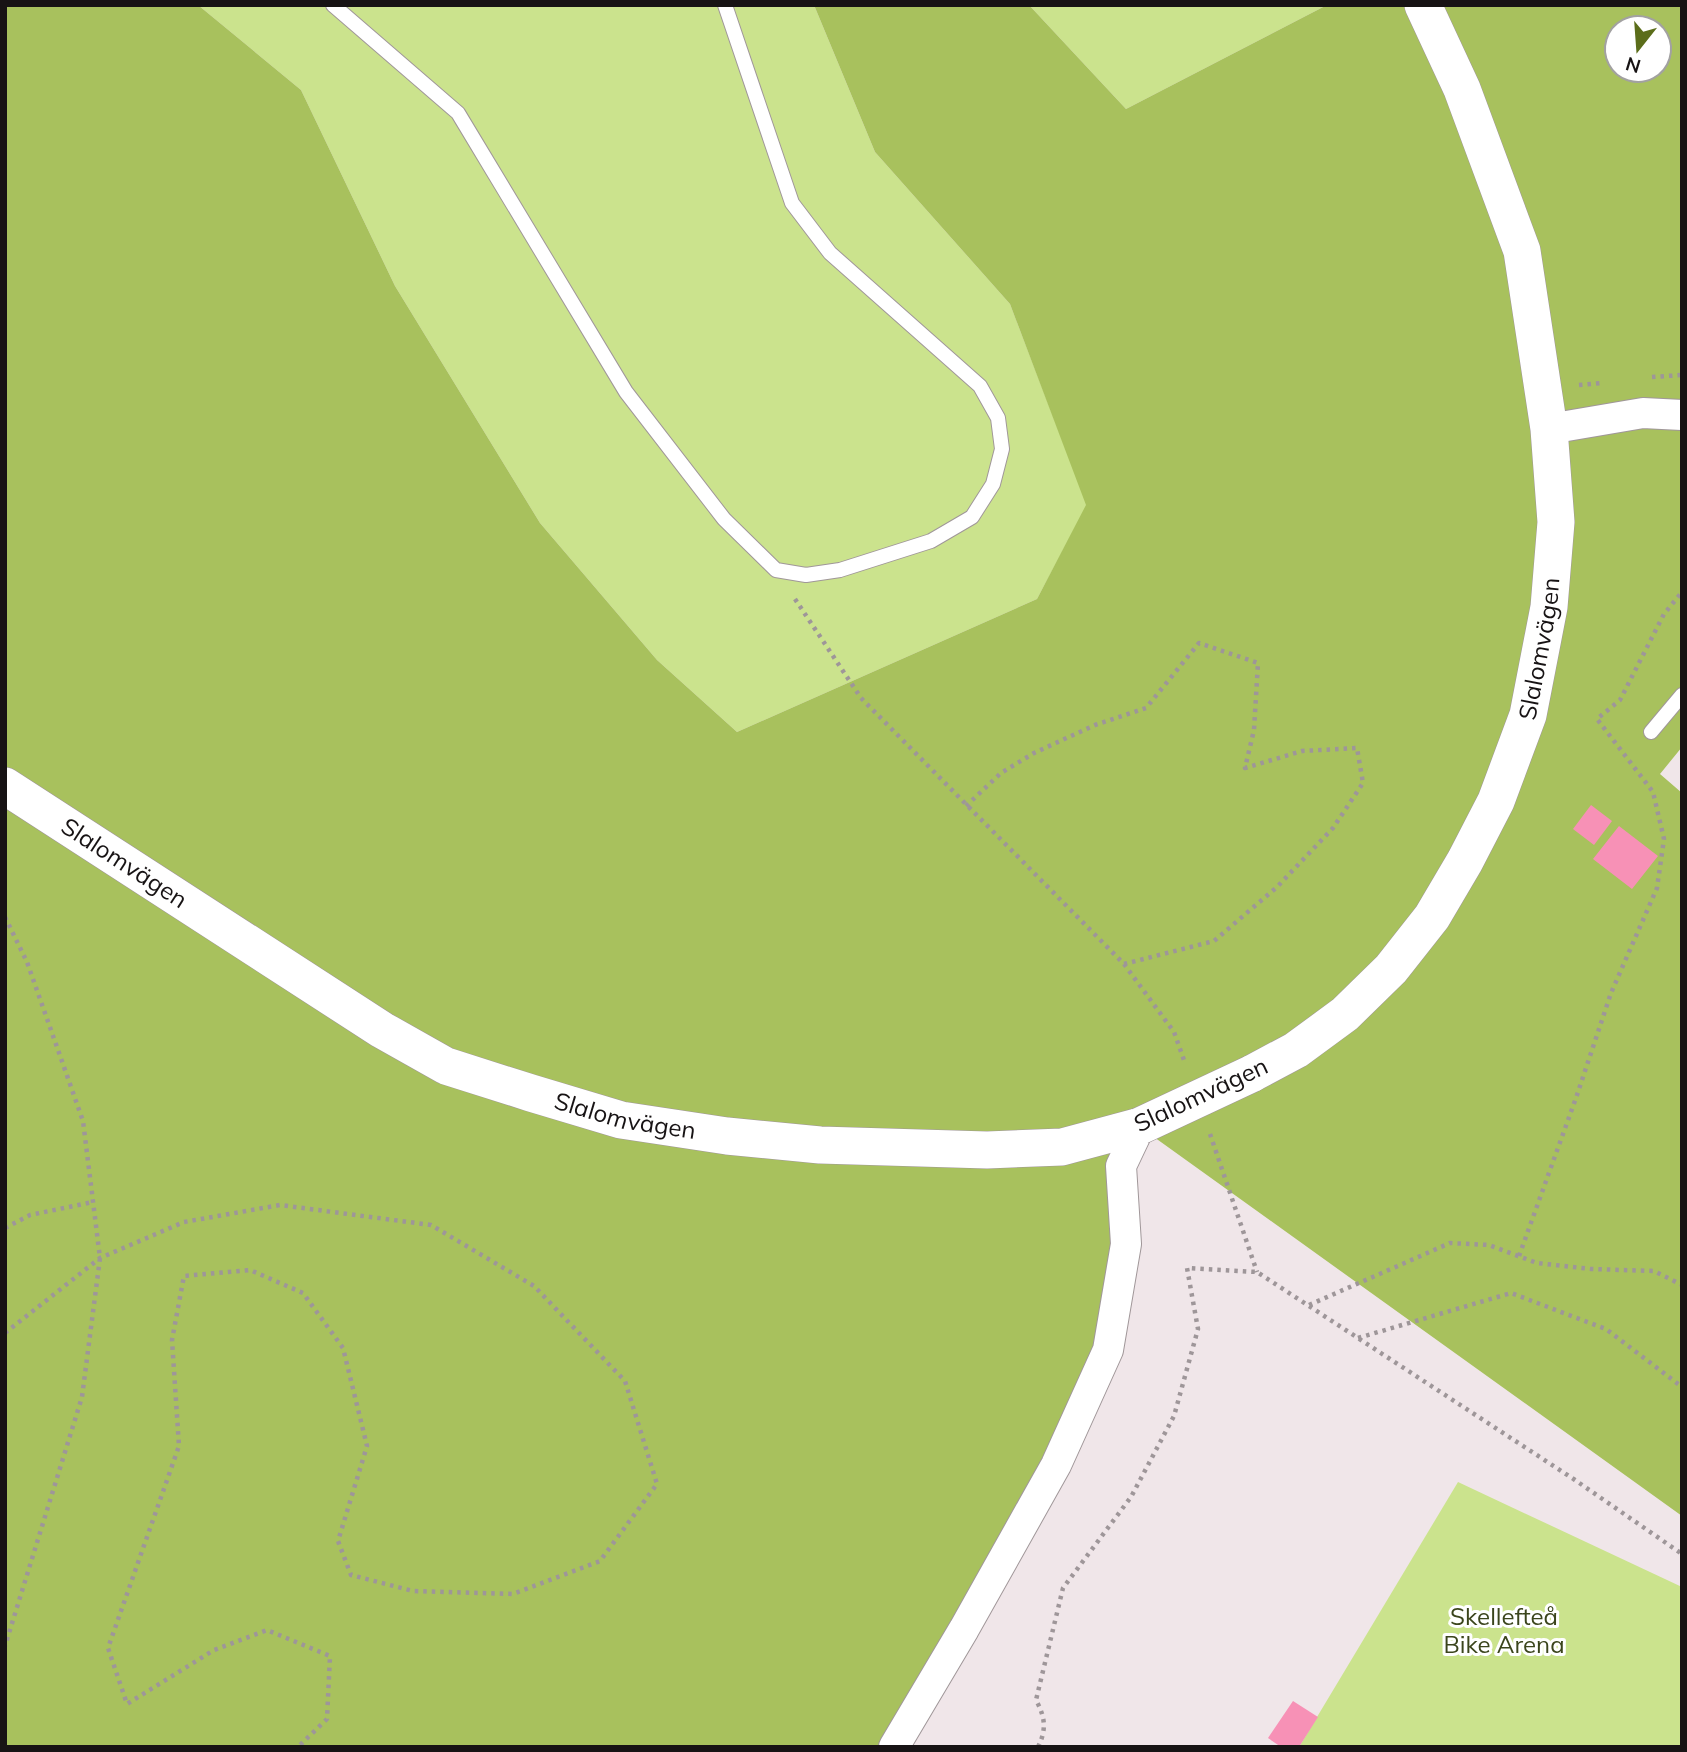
<svg xmlns="http://www.w3.org/2000/svg" width="1687" height="1752" viewBox="0 0 1687 1752" font-family="Mulish,sans-serif">
<style>
.green{fill:#cbe38d}
.forest{fill:#a8c15d;fill-rule:evenodd}
.building{fill:#f791b6}
.lines{fill:none;stroke-linecap:round;stroke-linejoin:round}
.service-casing{stroke:#a09799;stroke-width:16}
.minor-casing{stroke:#a09799;stroke-width:32}
.tertiary-casing{stroke:#a09799;stroke-width:38}
.path{stroke:#9e9699;stroke-width:4.5;stroke-dasharray:3.5 5;stroke-linecap:butt}
.service{stroke:#fff;stroke-width:14}
.minor{stroke:#fff;stroke-width:30}
.tertiary{stroke:#fff;stroke-width:37}
.tertiary-bridge-casing{stroke:#a09799;stroke-width:38;stroke-linecap:butt}
.tertiary-bridge{stroke:#fff;stroke-width:37}
.labels{text-anchor:middle;stroke-width:6;stroke-linejoin:round;paint-order:stroke}
.street-label{font-size:24px;fill:#171314;stroke:#fff}
.park-label{font-size:24px;fill:#3b451c;stroke:#fff}
</style>
<rect width="100%" height="100%" fill="#f0e6e9"/>
<!-- green -->
<path class="green" d="M198,5h616l61,147 135,152 77,201 -50,94 -300,133 -80,-72 -117,-137 -145,-237 -94,-196z
M1029,5h298l-201,104z
M1458,1482l224,105v160h-383z"/>
<!-- forest -->
<path class="forest" d="M5,5h193l103,85 94,196 145,237 117,137 80,72 300,-133 49,-94 -76,-201 -135,-152 -61,-147h215l97,104 201,-104h355v742l-22,27 22,19v723l-542,-389 -32,223 -214,397h-889zM1617,28h42v42h-42z"/>
<!-- building -->
<path class="building" d="M1591,805l21,16 -18,24 -21,-16z
M1619,826l39,30 -26,33 -39,-30z
M1293,1701l25,16 -19,30h-18l-13,-9z"/>
<g class="lines">
<!-- service casing -->
<g class="service-casing">
<path id="service" d="M333,5l125,108 168,279 98,127 52,51 30,5 34,-5 91,-29 41,-24 21,-33 9,-35 -4,-31 -18,-32 -150,-133 -38,-50 -67,-198
M1651,732l31,-37"/>
</g>
<!-- minor casing -->
<g class="minor-casing">
<path id="minor" d="M1549,429l94,-16 39,2
M894,1747l70,-118 92,-164 52,-115 18,-106 -5,-78 19,-40"/>
</g>
<!-- tertiary casing -->
<g class="tertiary-casing">
<g id="tertiary">
<path id="s1" d="M5,786l377,244 64,36 85,27 90,27 106,16 93,9 167,5 75,-3 78,-21"/>
<path id="s2" d="M1251,1074l45,-24 49,-36 46,-45 41,-52 33,-56 31,-60 32,-86 21,-108 7,-85 -7,-93 -27,-178 -60,-162 -39,-84"/>
</g>
</g>
<!-- path -->
<path class="path" d="M1652,377l30,-2
M1579,385l22,-2
M795,599l66,99 263,266 50,68 11,31
M966,806l35,-33 33,-20 61,-28 51,-17 53,-65 59,20 -4,67 -9,38 57,-17 55,-3 6,35 -30,45 -56,59 -63,54 -90,23
M5,917l22,45 56,159 17,137 -18,139 -77,249
M1210,1134l47,138
M5,1228l25,-13 63,-13
M1519,1256l57,-158 35,-105 46,-105 7,-49 -11,-47 -56,-73 23,-19 44,-86 18,-22
M1309,1305l141,-62 39,2 48,18 54,6 63,2 28,14
M5,1333l95,-75 84,-36 96,-17 151,20 103,61 91,95 32,103 -57,77 -87,33 -100,-3 -62,-16 -13,-34 29,-95 -24,-98 -40,-55 -53,-23 -66,6 -12,64 7,106 -71,202 19,56 87,-54 53,-20 63,26 -3,63 -29,28
M1358,1338l153,-45 95,36 76,58
M1038,1747c9,-18 7,-30 -2,-47l27,-112 68,-91 43,-81 24,-87 -11,-61 70,4 318,208 107,74"/>
<!-- service -->
<use href="#service" class="service"/>
<!-- minor -->
<use href="#minor" class="minor"/>
<!-- tertiary -->
<use href="#tertiary" class="tertiary"/>
<!-- tertiary-bridge casing -->
<g class="tertiary-bridge-casing">
<path id="tertiary-bridge" d="M1140,1126l111,-52"/>
</g>
<!-- tertiary-bridge -->
<use href="#tertiary-bridge" class="tertiary-bridge"/>
</g>
<g class="labels">
<!-- street labels -->
<g class="street-label">
<text dy="8" stroke="none"><textPath href="#s2" startOffset="534">Slalomvägen</textPath></text>
<text dy="8" stroke="none"><textPath href="#s1" startOffset="142">Slalomvägen</textPath></text>
<text transform="translate(1201 1095) rotate(-25)" y="8">Slalomvägen</text>
<text dy="8" stroke="none"><textPath href="#s1" startOffset="709">Slalomvägen</textPath></text>
</g>
<!-- park labels -->
<g class="park-label">
<text x="1504" y="1625">Skellefteå<tspan x="1504" dy="28">Bike Arena</tspan></text>
</g>
</g>
<!-- border -->
<rect width="1687" height="1752" fill="none" stroke="#171314" stroke-width="14"/>
<!-- north arrow -->
<g transform="translate(1638 49) rotate(197)"><circle r="33" fill="#ffffff" stroke="#a2a1a1" stroke-width="2"/>
<path d="M0-5L12 26L0 18L-12 26Z" fill="#5b6d1a"/>
<text y="-10" font-size="19" font-weight="bold" text-anchor="middle" fill="#171314">N</text>
</g>
</svg>
